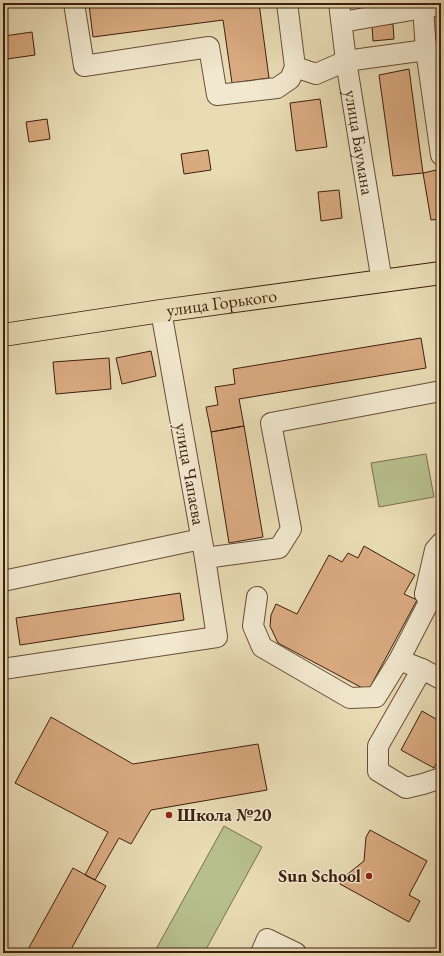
<svg xmlns="http://www.w3.org/2000/svg" width="444" height="956" viewBox="0 0 444 956" font-family="'EB Garamond',serif">
<style>
.green{fill:#b7c08d;stroke:#7a704e}
.building{fill:#daaa81;stroke:#3d1f0f}
.lines{fill:none;stroke-linecap:round;stroke-linejoin:round}
.minor-casing{stroke:#684e38;stroke-width:22}
.major-casing{stroke:#3d1f0f;stroke-width:24}
.minor{stroke:#f1e8cf;stroke-width:20}
.major{stroke:#e9dcb5;stroke-width:22}
.poi-dot{fill:#8f2418;stroke:#f1e8cf;stroke-width:1.5}
.labels{text-anchor:middle;stroke-width:3;stroke-linejoin:round;paint-order:stroke}
.street-label{font-size:18px;fill:#3d1f0f;stroke:#f1e8cf}
.poi-label{font-size:18px;font-weight:bold;fill:#3d1f0f;stroke:#f1e8cf;text-anchor:start}
</style>
<rect width="100%" height="100%" fill="#e9dcb5"/>
<filter id="stains"><feTurbulence type="fractalNoise" baseFrequency=".005" numOctaves="4"/><feColorMatrix values="0 0 0 0 .2 0 0 0 0 .09 0 0 0 0 .02 0 0 0 .5 -.17"/></filter>
<radialGradient id="worn" r=".72"><stop offset=".6" stop-color="#630" stop-opacity="0"/><stop offset="1" stop-color="#630" stop-opacity=".3"/></radialGradient>
<!-- green -->
<path class="green" d="M426,454l8,43 -55,10 -8,-44z
M224,826l38,21 -58,106h-45l-4,-2z"/>
<!-- building -->
<path class="building" d="M102,3h157l10,75 -37,5 -9,-63 -130,17 -4,-32z
M393,24l1,15 -21,2 -1,-15z
M32,32l3,23 -28,4 -3,-23z
M409,69l14,104 -30,3 -14,-101z
M320,99l7,48 -31,4 -6,-48z
M47,119l3,20 -21,3 -3,-20z
M208,150l3,20 -27,4 -3,-20z
M441,169v50l-10,1 -8,-47z
M339,190l3,28 -21,3 -3,-29z
M421,338l5,30 -187,31 5,27 -33,6 -5,-25 12,-2 -3,-18 20,-3 -2,-15z
M151,351l5,25 -34,8 -6,-26z
M109,358l2,31 -55,5 -3,-32z
M244,426l19,111 -34,6 -18,-111z
M364,546l51,29 -11,19 13,6 -49,91 -90,-48 -8,-17 1,-11 5,-11 21,10 32,-59 13,7 6,-9 10,5z
M180,593l4,27 -164,25 -4,-27z
M422,711l19,11v32l-7,14 -33,-18z
M51,717l82,47 125,-20 9,46 -116,20 -20,34 -12,-6 -24,42 -10,-5 23,-43 -93,-49z
M370,830l57,31 -18,34 11,6 -11,21 -69,-38 4,-7 20,-16 2,-24z
M73,868l33,18 -37,67h-43z"/>
<g class="lines">
<!-- minor casing -->
<g class="minor-casing">
<g id="minor">
<path d="M74,3l10,63 125,-19 8,48 60,-7 13,-9 5,-12 -8,-64"/>
<path id="s1" d="M339,3l7,58 36,221"/>
<path d="M423,8l3,42 15,105"/>
<path d="M342,22l99,-17"/>
<path d="M295,67l21,7 30,-13 80,-11 15,3"/>
<path d="M205,558l74,-10 12,-19 -20,-106 170,-32"/>
<path d="M3,581l198,-42"/>
<path d="M425,594l5,6 -31,60 23,9 19,10"/>
<path d="M425,594l10,-44 6,-7"/>
<path d="M257,597l-4,29 9,21 88,51 26,-1 23,-37"/>
<path d="M3,669l214,-32 -12,-79 -44,-247"/>
<path d="M422,669l-44,77v25l28,17 17,-4 18,-6"/>
<path d="M261,953l6,-14 29,14"/>
</g>
</g>
<!-- major casing -->
<g class="major-casing">
<g id="major">
<path id="s2" d="M3,335l158,-24 280,-38"/>
</g>
</g>
<!-- minor -->
<use href="#minor" class="minor"/>
<!-- major -->
<use href="#major" class="major"/>
</g>
<!-- markers -->
<g class="poi-dot">
<circle cx="169" cy="815" r="4"/>
<circle cx="369" cy="876" r="4"/>
</g>
<g class="labels">
<!-- street labels -->
<g class="street-label">
<text dy="6" stroke="none"><textPath href="#s1" startOffset="141">улица Баумана</textPath></text>
<text dy="6" stroke="none"><textPath href="#s2" startOffset="221">улица Горького</textPath></text>
<text transform="translate(190 474) rotate(80)" y="6">улица Чапаева</text>
</g>
<!-- poi labels -->
<g class="poi-label">
<text x="177" y="821">Школа №20</text>
<text x="361" y="882" text-anchor="end">Sun School</text>
</g>
</g>
<!-- margin -->
<rect width="444" height="956" fill="none" stroke="#e9dcb5" stroke-width="16"/>
<rect x="4" y="4" width="436" height="948" fill="none" stroke="#3d1f0f" stroke-width="2"/>
<rect x="8" y="8" width="428" height="940" fill="none" stroke="#3d1f0f"/>
<rect width="100%" height="100%" filter="url(#stains)"/>
<rect width="100%" height="100%" fill="url(#worn)"/>
</svg>
